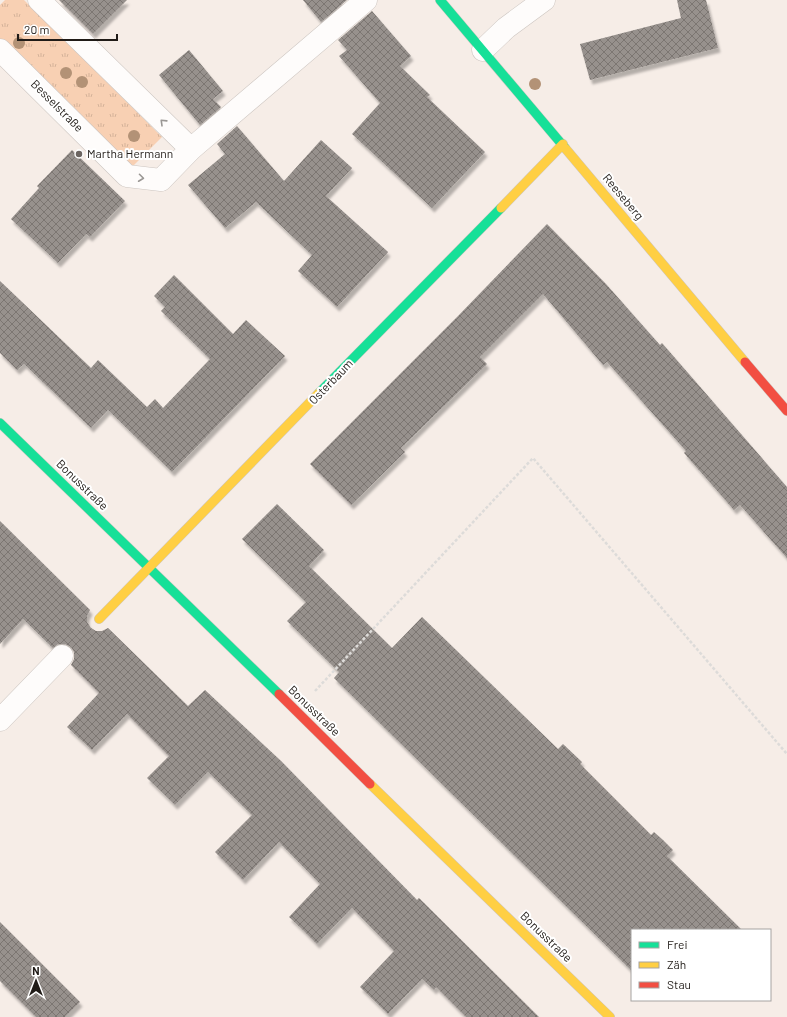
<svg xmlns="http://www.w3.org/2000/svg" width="787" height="1017" viewBox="0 0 787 1017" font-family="Barlow,sans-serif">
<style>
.park{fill:url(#park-tufts)}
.building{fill:url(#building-cross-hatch);filter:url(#shadow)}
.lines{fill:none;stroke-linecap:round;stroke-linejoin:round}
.street-casing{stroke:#ccc5c0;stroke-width:23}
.fast-casing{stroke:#ccc5c0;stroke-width:10}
.slow-casing{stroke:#ccc5c0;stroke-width:10}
.jam-casing{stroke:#ccc5c0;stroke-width:10}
.path{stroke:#dddbd9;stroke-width:2.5;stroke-dasharray:3 2;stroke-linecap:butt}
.street{stroke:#fefcfb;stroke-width:22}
.fast{stroke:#16e098;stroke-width:9}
.slow{stroke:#ffcf43;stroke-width:9}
.jam{stroke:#f24e42;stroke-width:9}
.tree{fill:#b39276}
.oneway{stroke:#9a9794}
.poi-dot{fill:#6b6460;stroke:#fff;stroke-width:1.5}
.labels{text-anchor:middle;stroke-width:4;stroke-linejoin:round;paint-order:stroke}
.street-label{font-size:12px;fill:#201b17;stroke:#fff}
.poi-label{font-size:12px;fill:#201b17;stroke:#fff;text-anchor:start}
</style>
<defs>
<pattern id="park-tufts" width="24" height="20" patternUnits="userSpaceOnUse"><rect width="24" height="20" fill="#f8d0b3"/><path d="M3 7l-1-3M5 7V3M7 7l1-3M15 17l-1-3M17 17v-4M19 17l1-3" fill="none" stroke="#d4b299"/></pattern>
<pattern id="building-cross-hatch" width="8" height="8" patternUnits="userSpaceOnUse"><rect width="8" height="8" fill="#97918d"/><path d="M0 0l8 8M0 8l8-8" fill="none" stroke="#7b7672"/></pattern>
<filter id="shadow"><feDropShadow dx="2.5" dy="4.5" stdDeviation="1" flood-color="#0004"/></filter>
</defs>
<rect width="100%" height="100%" fill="#f6ede7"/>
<!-- park -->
<path class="park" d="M5,0h19l138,137 -32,32 -130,-129v-35z"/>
<!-- building -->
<path class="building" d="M59,0h68l-34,34z
M303,0h44l-26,22z
M677,0h29l12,48 -128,32 -10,-36 101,-26z
M372,11l39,45 -11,10 30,29 -3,2 58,55 -53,56 -80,-74 28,-31 -41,-47 8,-6 -9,-10z
M189,50l34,41 -10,8 8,8 -21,18 -41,-50z
M237,126l47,55 37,-41 31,28 -26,28 62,56 -51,55 -39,-36 14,-16 -56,-53 -31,26 -37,-43 37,-31 -8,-10z
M72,150l53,51 -35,36 -4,-3 -28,29 -47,-44 28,-31 -2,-2z
M547,224l59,60 54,61 2,-2 125,144v71l-47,-53 -6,5 -50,-57 2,-2 -79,-89 -4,3 -60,-71 -63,63 7,7 -86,84 4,4 -54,53 -41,-41 148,-148z
M174,275l59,59 13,-14 39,36 -113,116 -64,-62 -17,18 -67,-64 -7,6 -17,-17v-72l91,87 7,-8 49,47 8,-8 8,9 47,-49 -49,-48 4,-4 -11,-11z
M277,504l47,46 -15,16 83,82 30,-31 136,132 5,-5 19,18 -2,2 71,71 3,-3 9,8 10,10 -6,6 75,74h-110v41l-298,-293 5,-6 -52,-51 19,-19 -64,-63z
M0,521l90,89 -3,6v6l4,6 5,3h6l6,-3 80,78 17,-16 76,71 136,139 2,-2 120,119h-73l-30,-30 -2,3 -12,-11 -34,35 -28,-27 34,-36 -42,-43 -35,36 -14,-14 -14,-13 31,-33 -41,-42 -36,38 -28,-28 37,-37 -44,-43 -33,33 -28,-27 22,-22 -42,-42 -35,36 -25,-23 32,-34 -28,-28 3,-6v-7l-3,-5 -6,-3h-7l-5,4 -30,-29 -23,25z
M0,922l80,80 -15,15h-29l-36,-36z"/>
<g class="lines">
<!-- street casing -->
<g class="street-casing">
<path id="street" d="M39,0l152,149
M0,50l127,126 34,4 30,-31 175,-149
M483,50l23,-22 38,-28
M0,720l62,-64"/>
</g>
<!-- fast casing -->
<g class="fast-casing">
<path id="fast" d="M440,0l125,148
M319,393l182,-185
M0,423l279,271"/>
</g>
<!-- slow casing -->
<g class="slow-casing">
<path id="slow" d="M565,148l180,214
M501,208l62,-64
M99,619l220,-226
M370,784l240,233"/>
</g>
<!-- jam casing -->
<g class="jam-casing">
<path id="jam" d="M745,362l42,49
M279,694l91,90"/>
</g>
<!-- path -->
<path class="path" d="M315,691l218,-233 254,296"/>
<!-- street -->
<use href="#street" class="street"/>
<!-- fast -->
<use href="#fast" class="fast"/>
<!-- slow -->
<use href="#slow" class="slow"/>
<!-- jam -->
<use href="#jam" class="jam"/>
</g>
<!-- trees -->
<g class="tree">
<circle cx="19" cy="43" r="6"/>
<circle cx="66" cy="73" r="6"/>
<circle cx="82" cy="82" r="6"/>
<circle cx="535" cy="84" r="6"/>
<circle cx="134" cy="136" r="6"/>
</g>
<!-- one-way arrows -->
<defs><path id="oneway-chevron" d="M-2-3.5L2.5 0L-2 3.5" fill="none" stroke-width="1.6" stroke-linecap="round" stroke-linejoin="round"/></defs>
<g class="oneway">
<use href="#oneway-chevron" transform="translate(163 122) rotate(-136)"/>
<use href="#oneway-chevron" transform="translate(141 178) rotate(7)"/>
</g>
<!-- markers -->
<circle class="poi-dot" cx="79" cy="154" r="4"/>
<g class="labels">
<!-- street labels -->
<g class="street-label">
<text transform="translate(57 106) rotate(45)" y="4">Besselstraße</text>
<text transform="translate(623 197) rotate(50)" y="4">Reeseberg</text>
<text transform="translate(331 382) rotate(-46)" y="4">Osterbaum</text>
<text transform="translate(82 485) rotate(44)" y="4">Bonusstraße</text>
<text transform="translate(314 711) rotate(44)" y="4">Bonusstraße</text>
<text transform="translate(546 937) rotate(44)" y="4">Bonusstraße</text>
</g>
<!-- poi labels -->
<g class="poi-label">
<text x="87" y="158">Martha Hermann</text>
</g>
</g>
<!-- legend -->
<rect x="631" y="929" width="140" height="72" fill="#ffffff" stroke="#a6a4a2"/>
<rect x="639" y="942" width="20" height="6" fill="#16e098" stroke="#a6a4a2"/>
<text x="667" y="949" font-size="12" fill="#201b17">Frei</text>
<rect x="639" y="962" width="20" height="6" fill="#ffcf43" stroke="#a6a4a2"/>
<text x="667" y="969" font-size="12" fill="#201b17">Zäh</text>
<rect x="639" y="982" width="20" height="6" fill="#f24e42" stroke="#a6a4a2"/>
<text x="667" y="989" font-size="12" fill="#201b17">Stau</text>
<!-- north arrow -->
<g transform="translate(36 981)" stroke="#ffffff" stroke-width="3" paint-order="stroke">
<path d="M0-3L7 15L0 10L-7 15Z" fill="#201b17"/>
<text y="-6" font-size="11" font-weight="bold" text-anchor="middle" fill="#201b17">N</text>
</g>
<!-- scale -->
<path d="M18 34v6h99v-6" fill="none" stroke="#201b17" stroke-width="2"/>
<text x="24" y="34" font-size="12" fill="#201b17" stroke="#ffffff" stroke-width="3" paint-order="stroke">20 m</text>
</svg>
